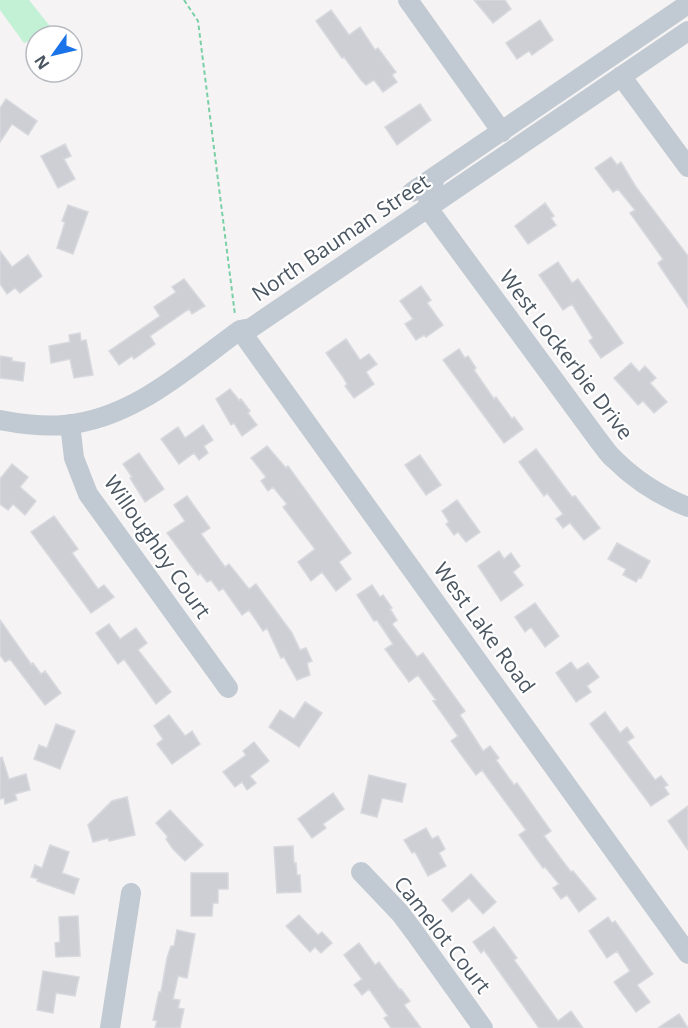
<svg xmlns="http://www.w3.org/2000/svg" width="688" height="1028" viewBox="0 0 688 1028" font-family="'Open Sans',sans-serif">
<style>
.green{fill:#c3f1d5}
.building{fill:#cdcfd5;stroke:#d7d9de;stroke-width:1.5}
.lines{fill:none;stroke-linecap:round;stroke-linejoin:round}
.path{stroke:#7ad0a6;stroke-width:2;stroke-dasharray:4.5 3;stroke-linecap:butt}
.minor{stroke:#c1cad2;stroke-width:20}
.labels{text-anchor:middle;stroke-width:4.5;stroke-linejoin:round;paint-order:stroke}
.street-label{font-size:21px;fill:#4a5661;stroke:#fff}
</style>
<rect width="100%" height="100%" fill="#f5f3f3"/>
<!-- green -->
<path class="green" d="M0,0h29l24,30 -17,6v2l-12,5 -24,-33z"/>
<!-- building -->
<path class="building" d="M474,0h31l6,9 -18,14z
M331,10l18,25 11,-8 15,23 3,-2 18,24 -4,3 5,7 -14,10 -9,-12 -8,5 -5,-5 -17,-23 -2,1 -26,-37z
M540,20l13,20 -21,15 -3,-4 -12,8 -11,-16z
M6,99l31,22 -9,14 -16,-11 -12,18v-34z
M420,104l11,16 -34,25 -12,-18z
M65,144l6,12 -7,3 11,20 -17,9 -17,-32z
M611,157l6,8 4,-3 15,25 52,69v52l-27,-40 -3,-5 5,-4 -33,-46 5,-3 -17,-21 -5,3 -18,-24z
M545,203l9,13 -3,2 5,7 -28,19 -13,-18z
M68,205l20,7 -15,42 -16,-6 8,-26 -3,-1z
M0,251l12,16 16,-12 14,21 -22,17 -5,-5 -8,6 -7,-10z
M558,262l14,21 6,-4 45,64 -22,15 -12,-17 4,-3 -21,-34 -9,6 -24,-35z
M184,279l21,27 -13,8 -3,-5 -39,27 5,8 -21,15 -2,-3 -13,9 -10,-14 51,-35 -6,-9 22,-15 -4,-5z
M421,286l10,14 -4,3 16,22 -17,12 -2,-2 -8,5 -11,-16 8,-5 -13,-18z
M80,333l1,8 5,-1 7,35 -19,3 -4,-19 -19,4 -2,-17 21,-4 -1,-7z
M346,339l14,21 9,-6 8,10 -11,8 8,12 -20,14 -9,-12 2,-2 -4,-7 -17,-24z
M459,349l6,9 3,-2 8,12 -2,2 20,29 2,-2 16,22 2,-2 9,12 -19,14 -61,-83z
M0,356l12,2v3l13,2 -2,18 -23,-3z
M631,363l8,9 6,-6 11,12 -6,5 17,19 -13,11 -11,-12 -5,4 -24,-27z
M230,389l9,11 2,-1 9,12 -2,2 9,12 -15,11 -8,-13 -3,2 -15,-26z
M203,425l10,15 -9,6 4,7 -9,7 -5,-7 -15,11 -18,-25 17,-12 7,11z
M267,446l19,22 2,-2 63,87 -12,9 12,17 -15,12 -14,-19 -11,9 -13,-19 17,-13 -32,-42 4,-3 -14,-17 -5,4 -7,-10 5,-4 -15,-19z
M536,449l36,48 3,-1 25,32 -16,12 -14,-17 -7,5 -7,-9 7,-5 -16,-21 -3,3 -25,-34z
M139,453l25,36 -19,13 -15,-24 2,-1 -9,-13z
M420,455l21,30 -15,10 -21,-30z
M12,464l16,13 -8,10 16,14 -11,14 -12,-11 -5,6 -8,-6v-25z
M187,496l23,32 -9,6 24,33 4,-3 20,25 7,-5 36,49 8,17 6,-2 6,13 -5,2 3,12 -13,5 -13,-23 -3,1 -14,-30 -4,3 -14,-21 -7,5 -19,-27 -4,3 -8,-11 -4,2 -7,-9 -2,2 -31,-42 18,-12 -11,-16z
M457,500l23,32 -14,10 -8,-10 -4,3 -8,-11 3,-2 -7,-11z
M54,516l24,33 -6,4 26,36 6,-4 10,12 -23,16 -60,-81z
M617,543l33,18 -9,17 -2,-1 -3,5 -13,-7 3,-6 -18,-10z
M499,551l5,8 7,-6 9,13 -7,6 10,13 -22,16 -23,-35z
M372,585l8,12 3,-2 9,13 -2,1 7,11 -5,4 25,33 6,-4 42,58 -5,4 23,36 7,-5 9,12 -3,2 18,25 3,-2 34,48 -7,5 27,36 2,-1 23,28 -17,13 -12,-17 -6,4 -8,-11 6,-4 -14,-17 -2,1 -24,-33 7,-5 -44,-60 -6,5 -25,-34 7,-5 -25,-35 3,-1 -18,-25 -9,7 -24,-33 8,-5 -16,-24 -3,1 -17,-26z
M535,603l24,33 -14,11 -14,-20 -6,5 -10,-15z
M0,620l31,44 2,-1 8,11 4,-3 16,22 -16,12 -35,-46 -5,3 -5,-7z
M109,624l11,15 16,-11 11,15 -9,7 33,42 -15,12 -32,-45 -6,5 -22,-31z
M571,662l6,8 11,-7 11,14 -12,9 4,6 -15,10 -20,-29z
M305,702l17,11 -23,34 -30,-20 11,-17 14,9z
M605,712l15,21 7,-6 7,10 -7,5 28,38 6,-4 7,9 -4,2 5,7 -18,12 -61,-82z
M169,715l16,21 7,-5 8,13 -28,20 -15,-20 6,-5 -9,-13z
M56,724l19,7 -15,38 -26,-10 5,-14 8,3z
M254,742l15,19 -19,15 6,7 -9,7 -5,-8 -7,5 -12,-15 23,-17 -3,-4z
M2,757l7,22 17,-5 4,16 -15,4 2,6 -12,4 -1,-6 -4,1v-41z
M369,775l37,9 -4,18 -20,-4 -5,19 -16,-4z
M333,793l11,16 -21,15 3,4 -14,10 -14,-19z
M127,797l8,38 -26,6 -1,-3 -15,4 -5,-17 24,-24z
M688,806v44l-20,-29z
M170,810l33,35 -18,16 -12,-12 -7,-10 2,-2 -12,-14z
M426,828l6,11 6,-3 7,13 -6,4 7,13 -18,10 -13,-24 -3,1 -8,-13z
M50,845l19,7 -7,21 17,6 -5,15 -37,-13 1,-2 -7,-2 4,-12 7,3z
M293,846l1,17h2l1,12h3l1,17 -24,1 -3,-46z
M191,873h37v16h-10v14h-5l-1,13h-21z
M471,874l25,28 -13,12 -14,-16 -17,14 -10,-12z
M299,915l19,20 4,-3 10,11 -11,10 -6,-6 -5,5 -24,-26z
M78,916l2,40 -24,1 -1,-14 5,-1 -1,-25z
M608,917l4,6 3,-2 38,53 -16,11 13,17 -14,10 -22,-30 16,-11 -13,-20 -10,7 -18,-27z
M494,927l23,31 -3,2 44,61 13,-10 12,17h-44l-55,-78 -3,3 -8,-11z
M177,930l18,4 -8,44 -9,-2 -5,23 7,1 -2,8 6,1 -4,19h-25l2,-7 -4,-1 6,-28h2l6,-34 4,-12h3z
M359,943l16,22 4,-3 21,28 1,-1 9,12 -6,4 17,23h-30l-7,-10 4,-2 -19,-27 -7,6 -8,-10 8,-6 -18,-24z
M43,971l36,6 -4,19 -19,-3 -3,20 -16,-3z
M679,1014l9,14h-30z"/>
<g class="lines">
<!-- path -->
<path class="path" d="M184,0l14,21 37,294"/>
<!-- minor -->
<path class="minor" d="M408,0l94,132
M621,76l67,91
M435,177l-8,30 172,234c5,6 9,13 15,18 21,21 46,37 74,48
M412,192l276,-188
M240,330l448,624
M0,420c21,4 43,7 64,5 69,-6 122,-56 176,-95l11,-2 437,-297
M70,424l4,34 14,36 140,194
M361,872l39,41 15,20 68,95
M110,1028l21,-135"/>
</g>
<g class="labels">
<!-- street labels -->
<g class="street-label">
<text transform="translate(341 238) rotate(-34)" y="7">North Bauman Street</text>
<text transform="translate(566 355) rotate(53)" y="7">West Lockerbie Drive</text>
<text transform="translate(157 547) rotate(55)" y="7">Willoughby Court</text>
<text transform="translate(484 628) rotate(54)" y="7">West Lake Road</text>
<text transform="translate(442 935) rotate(52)" y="7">Camelot Court</text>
</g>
</g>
<!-- north arrow -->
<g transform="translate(54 54) rotate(236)"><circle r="28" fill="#ffffff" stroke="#b7bbc0" stroke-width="1.5"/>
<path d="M0-4.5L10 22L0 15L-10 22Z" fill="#1a73e8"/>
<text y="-9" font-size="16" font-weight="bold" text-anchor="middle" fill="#4a5661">N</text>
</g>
</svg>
